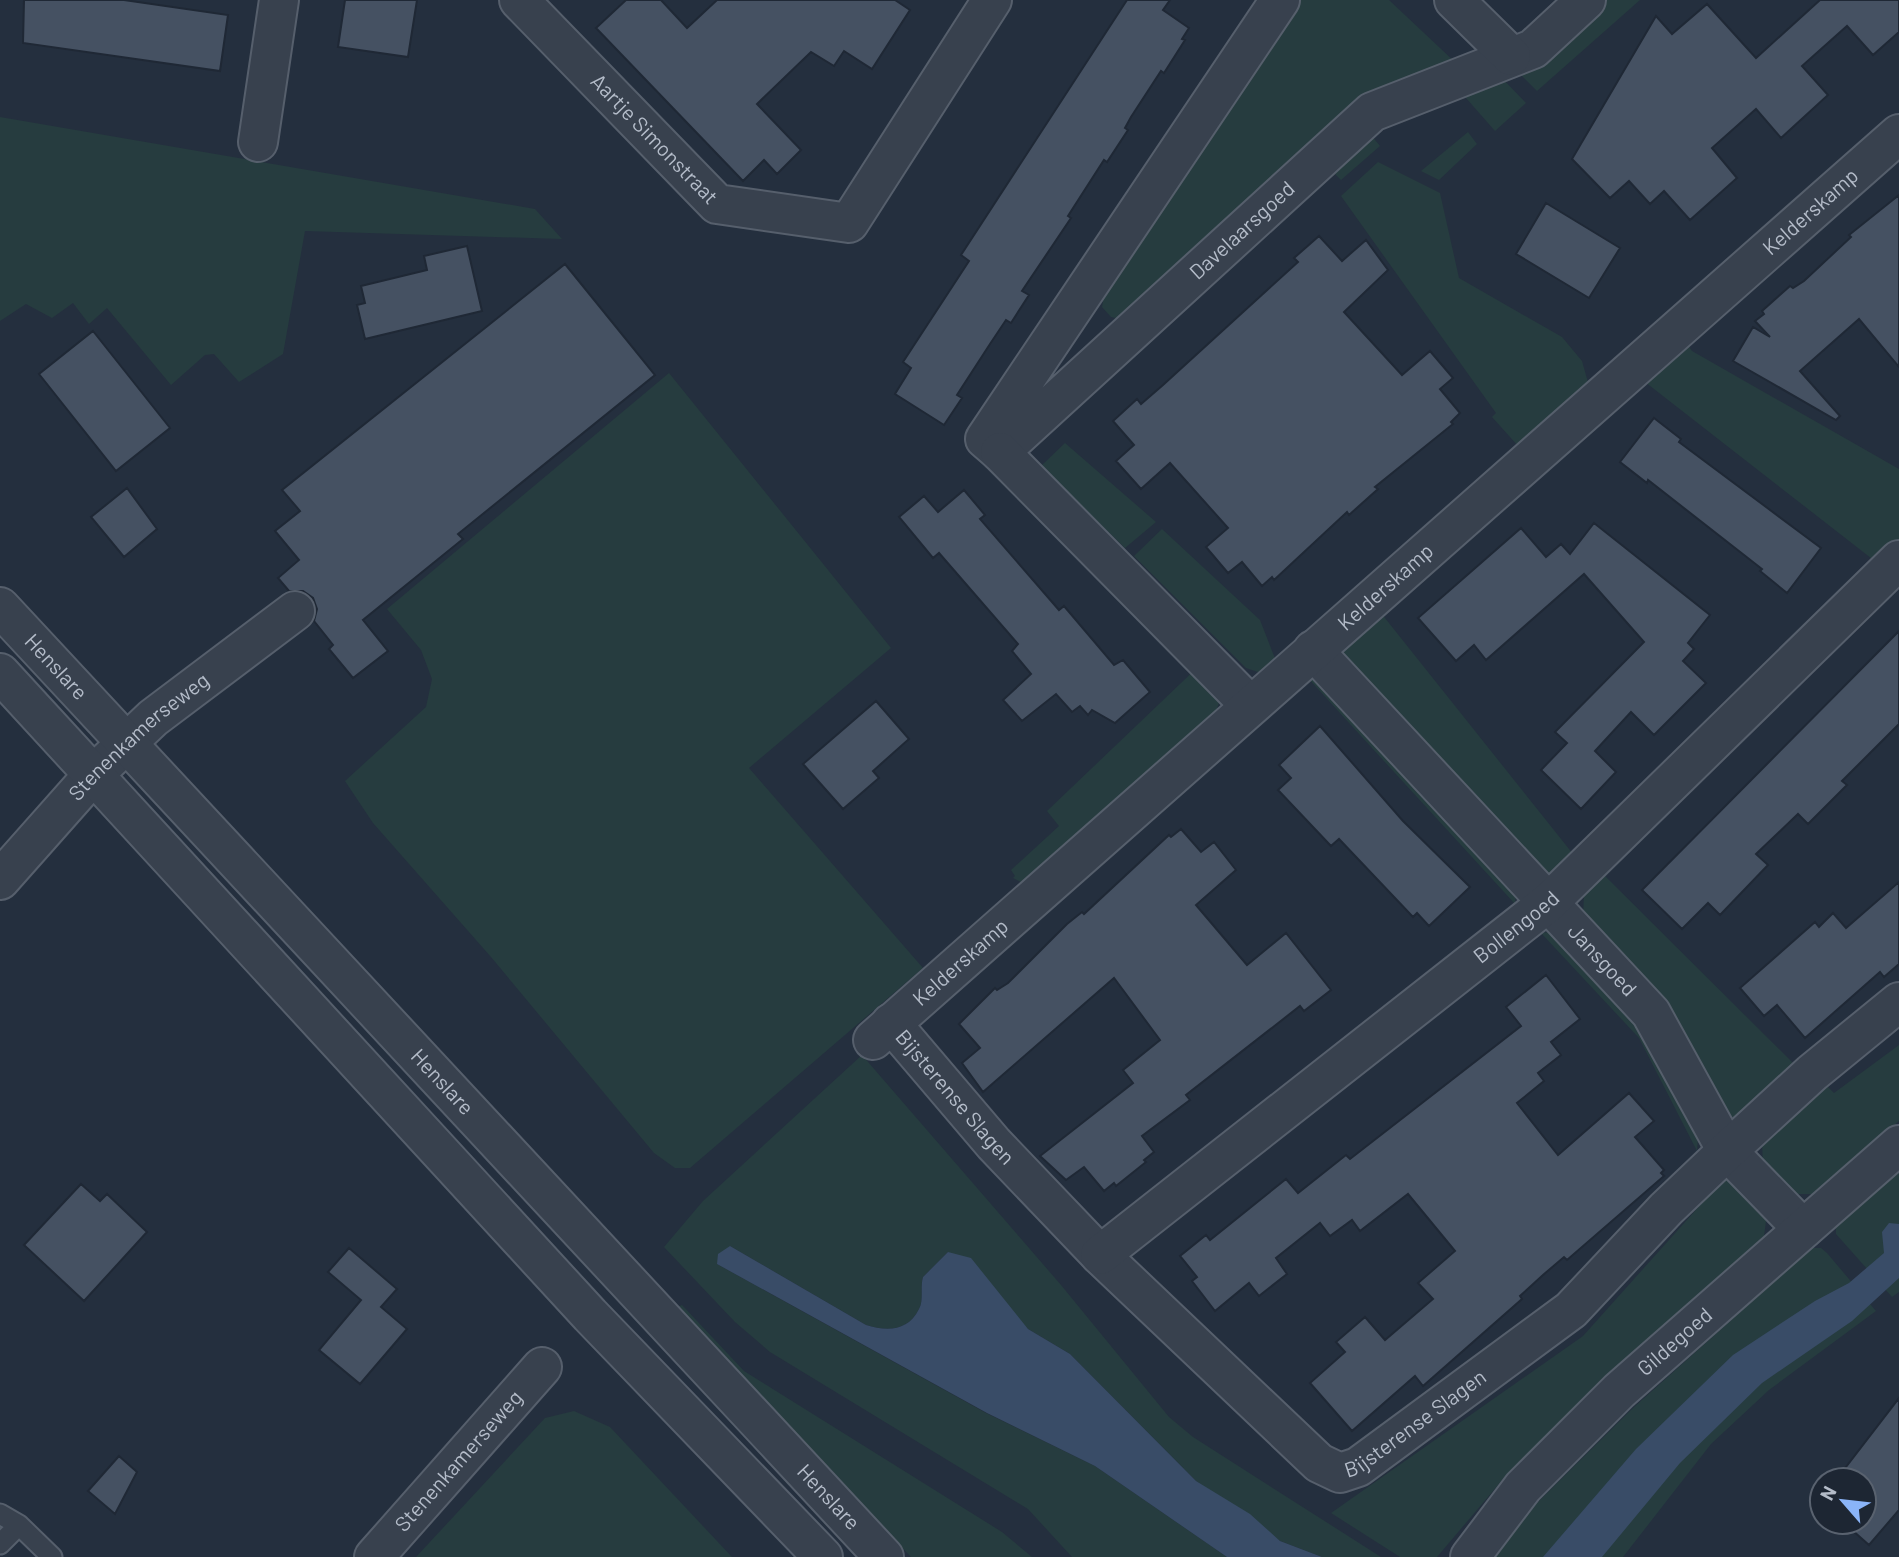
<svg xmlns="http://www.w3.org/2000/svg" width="1899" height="1557" viewBox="0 0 1899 1557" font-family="Barlow,sans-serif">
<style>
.green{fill:#263c3f}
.water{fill:#394c67}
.building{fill:#455162;stroke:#1f2835;stroke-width:2}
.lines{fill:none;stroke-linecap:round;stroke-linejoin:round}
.service-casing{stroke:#565f6c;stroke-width:23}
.minor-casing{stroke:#565f6c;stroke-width:42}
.tertiary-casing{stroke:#565f6c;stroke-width:42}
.service{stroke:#38414e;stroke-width:19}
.minor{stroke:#38414e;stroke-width:38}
.tertiary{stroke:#38414e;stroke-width:38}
.labels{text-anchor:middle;stroke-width:6;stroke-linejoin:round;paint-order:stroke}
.street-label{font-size:21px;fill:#b4bcc9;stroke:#1d2633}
</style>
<rect width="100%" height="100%" fill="#242f3e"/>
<!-- green -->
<path class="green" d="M1295,0h94l68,64 -336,255 -10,-2 -9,-10 2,-11z
M1606,0h34l-103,91 -15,-15v-10l23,-8z
M1499,75l27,28 -31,28 -29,-33 -1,-11z
M0,117l535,92 27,30 -257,-8 -22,123 -44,28 -25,-28 -9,1 -34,30 -64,-77 -18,16 -16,-21 -21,15 -26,-14 -26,17z
M1366,129l14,17 -39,34 -15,-15z
M1468,132l9,12 -38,36 -18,-9z
M1378,162l62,31 19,85 103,59 20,24 7,25 -70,61 -27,-30 4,-4 -155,-217z
M1682,337l10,14 207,118v75l-23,18 -231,-180z
M669,373l222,275 -142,120 174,200 -233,200h-15l-21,-15 -163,-196 -118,-134 -28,-42 81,-74 6,-28 -11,-29 -34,-41z
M1065,443l91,79 -31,26 -84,-82z
M1162,529l98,91 16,41 -15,12 -15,-5 -112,-112z
M1377,608l200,251 -23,16h-9l-201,-217v-12z
M1203,662l18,35 -7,20 -189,167 -12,-6 2,-2 -4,-6 48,-44 -12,-15z
M1312,676l204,216 -1,12 -208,-227z
M1603,874l197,196 -62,47h-8l-147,-200 1,-24z
M1549,932l18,9 76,93 55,104 -1,13 -58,-113 -98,-105z
M1899,1045v76l-87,73h-22l-27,-30 -1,-21 62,-60 10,10z
M862,1055l199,230 108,132 24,20 188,120h-59l-42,-16 -84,-60 -126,-127 -42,-25 -80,-77 -25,25c-3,10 1,23 -4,32 -11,23 -33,22 -53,16l-136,-79 -13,18 269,149 109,53 132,91h-155l-44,-48 -258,-157 -35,-30 -71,-75 39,-46z
M1899,1171v121l-7,5 -56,-63v-7z
M1716,1178h14l37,36 -3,22 -151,135 -103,100 -73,86h-37l-69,-44 252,-177 120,-134z
M1812,1248h9l6,5 49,58 -107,79 -58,54 -88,113h-129l44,-55 95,-94z
M682,1305l62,66 258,161 30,25h-121l-236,-249z
M574,1411l36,16 122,130h-316l129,-139z"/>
<!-- water -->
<path class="water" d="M1889,1223l10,1v54l-47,43 -90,62 -82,80 -78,94h-59l93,-108 97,-94 82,-54 34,-18 35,-30 -2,-21z
M730,1246l136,79c20,6 42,7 53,-16 5,-9 1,-22 4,-32l25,-25 23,6 57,71 42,25 126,127 54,33 30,27 42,16h-95l-132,-91 -108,-53 -270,-149 1,-10z"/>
<!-- building -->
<path class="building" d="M24,0h100l104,15 -8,56 -197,-28z
M345,0h72l-9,57 -70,-10z
M626,0h35l26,28 30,-28h178l15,10 -38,59 -28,-18 -10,15 -23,-14 -54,52 44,46 -24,24 -13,-14 -21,21 -147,-153z
M1127,0h43l-7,10 26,18 -7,11 3,1 -21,33 -3,-2 -30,46 -6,11 3,2 -21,32 -3,-2 -36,56 3,2 -49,73 7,4 -18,28 -5,-3 -16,24 -33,51 5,3 -18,27 -49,-31 16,-26 -8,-6 66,-101 -8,-6z
M1820,0h79v32l-26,23 -26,-29 -45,40 26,29 -47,43 -25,-29 -44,39 25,30 -47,42 -26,-29 -14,13 -21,-23 -19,17 -38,-39 84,-143 16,18 35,-30 49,54z
M1899,195v172l-40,-48 -59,52 40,45 -4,4 -103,-59 20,-34 17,10 -15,-16 9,-7 -2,-3 28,-25 3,2 11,-7 47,-44 -2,-2z
M1546,203l74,45 -31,50 -73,-44z
M1319,236l23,25 24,-21 22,30 -44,42 58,63 28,-24 23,27 -13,11 20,24 -9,9 2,2 -78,63 3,2 -29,26 -2,-3 -73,68 -2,-3 -10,9 -20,-24 -14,11 -22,-26 22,-19 -58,-65 -29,26 -25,-28 18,-16 -21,-24 24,-22 4,5 22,-19 135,-123 -4,-4z
M467,246l15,65 -117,28 -8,-34 8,-2 -4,-17 66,-16 -3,-14z
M565,264l90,111 -197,159 5,5 -100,81 25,31 -35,27 -24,-29 4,-4 -19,-24 3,-12 -4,-11 -10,-7h-14l-11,-13 21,-18 -24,-29 25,-20 -18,-21z
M93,331l77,97 -54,43 -77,-97z
M1654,418l27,21 -2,3 142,106 -34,45 -27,-22 2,-2 -114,-89 -1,3 -27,-21z
M127,488l30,41 -33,28 -33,-40z
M964,490l21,25 -5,4 79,91 5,-4 50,59 9,-5 27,32 -35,31 -23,-13 -4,5 -8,-9 -8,6 -16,-18 -34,27 -19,-21 28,-26 -19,-23 6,-7 -79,-91 -6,5 -34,-41 25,-21 14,16z
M1594,523l116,92 -22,28 6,6 -11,12 23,22 -52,52 -23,-23 -36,39 21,21 -35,37 -40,-39 26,-27 -12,-11 89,-90 -60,-68 -98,86 -12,-15 -18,16 -38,-43 103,-90 25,29 15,-13 9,10z
M1899,631v93l-57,57 5,4 -39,39 -10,-10 -42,40 12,11 -48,50 -12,-12 -26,26 -40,-39z
M876,701l33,38 -36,32 6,7 -36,31 -40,-45z
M1320,726l83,95 67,66 -41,39 -12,-13 -4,4 -74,-78 -8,7 -53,-56 13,-12 -12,-13z
M1181,829l20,23 13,-10 22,28 -40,35 51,60 39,-32 45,57 -27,21 -4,-5 -114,89 4,5 -48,36 12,16 -10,8 2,2 -30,24 -2,-3 -10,8 -20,-24 -18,13 -26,-24 93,-73 -10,-13 37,-30 -46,-62 -131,114 -21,-29 18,-15 -21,-24 36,-36 2,2 11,-7 59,-59 15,-12 2,2 85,-79 2,2z
M1899,882v82l-15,13 -4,-5 -75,66 -28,-33 -13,11 -24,-28 75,-66 4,5 14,-14 13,15z
M1546,975l34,44 -29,23 10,13 -23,18 6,8 -27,22 41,52 71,-62 25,28 -19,16 29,33 -3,3 3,3 -97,84 -3,-3 -21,18 -23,21 2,3 -99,87 -8,-10 -63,55 -42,-48 35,-31 -9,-10 29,-25 20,23 48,-41 -15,-16 37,-32 -47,-57 -48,37 -8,-11 -22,16 -10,-13 -44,35 11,16 -28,22 -10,-13 -34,28 -23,-30 5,-4 -17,-21 26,-21 4,5 76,-61 12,14 48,-38 4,4 171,-133 -15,-19z
M81,1184l19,17 7,-7 40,38 -63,69 -60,-56z
M349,1248l48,41 -16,18 26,22 -47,55 -41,-34 42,-50 -33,-28z
M1899,1398v112l-30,35 -26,-23h21v-42h-28z
M119,1456l18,16 -22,42 -27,-23z"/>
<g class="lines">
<!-- service casing -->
<g class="service-casing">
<path id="service" d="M0,1514l19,11 33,32
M0,1544l19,-19"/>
</g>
<!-- minor casing -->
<g class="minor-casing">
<g id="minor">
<path id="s1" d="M519,0l198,204 132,19 143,-223"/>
<path id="s2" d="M1280,0l-295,439 15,13 372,-340 161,-63 53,-49"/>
<path d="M1454,0l57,56"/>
<path d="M258,142l21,-142"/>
<path d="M1000,452l250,253"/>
<path id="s3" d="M1313,650l338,363 76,138 76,78"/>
<path id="s4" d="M0,880l93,-105 60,-57 142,-107"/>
<path id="s5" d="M891,1023l103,121 106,111 219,208 21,10 18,-6 213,-157 95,-101 61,-58 85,-78 87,-71"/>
<path id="s6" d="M873,1040l1026,-906"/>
<path id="s7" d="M1100,1255l449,-353 350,-342"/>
<path id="s8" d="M374,1557l168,-190"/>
<path id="s9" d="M1470,1557l53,-70 96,-96 280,-246"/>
</g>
</g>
<!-- tertiary casing -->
<g class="tertiary-casing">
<g id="tertiary">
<path id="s10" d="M0,607l884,950"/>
<path d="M0,673l590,642 233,242"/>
</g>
</g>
<!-- service -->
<use href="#service" class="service"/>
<!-- minor -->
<use href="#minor" class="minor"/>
<!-- tertiary -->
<use href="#tertiary" class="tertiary"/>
</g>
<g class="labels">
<!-- street labels -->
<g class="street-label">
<text dy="7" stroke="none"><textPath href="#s1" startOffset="194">Aartje Simonstraat</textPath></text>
<text dy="7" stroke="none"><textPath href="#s6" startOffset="1251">Kelderskamp</textPath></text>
<text dy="7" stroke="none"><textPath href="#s2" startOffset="877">Davelaarsgoed</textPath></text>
<text dy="7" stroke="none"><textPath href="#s6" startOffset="684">Kelderskamp</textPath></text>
<text dy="7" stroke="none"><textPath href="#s10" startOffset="82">Henslare</textPath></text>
<text dy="7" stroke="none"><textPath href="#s4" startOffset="200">Stenenkamerseweg</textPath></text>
<text dy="7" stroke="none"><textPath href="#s7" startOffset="530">Bollengoed</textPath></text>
<text dy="7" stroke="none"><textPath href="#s3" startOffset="424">Jansgoed</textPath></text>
<text dy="7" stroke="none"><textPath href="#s6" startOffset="117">Kelderskamp</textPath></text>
<text dy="7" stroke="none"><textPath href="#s10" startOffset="649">Henslare</textPath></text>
<text dy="7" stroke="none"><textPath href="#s5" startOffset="98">Bijsterense Slagen</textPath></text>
<text dy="7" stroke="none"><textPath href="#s9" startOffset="298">Gildegoed</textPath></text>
<text dy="7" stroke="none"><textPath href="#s5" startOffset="728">Bijsterense Slagen</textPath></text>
<text dy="7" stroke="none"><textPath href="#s8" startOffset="128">Stenenkamerseweg</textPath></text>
<text dy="7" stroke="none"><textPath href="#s10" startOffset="1216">Henslare</textPath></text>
</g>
</g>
<!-- north arrow -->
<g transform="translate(1843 1501) rotate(298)"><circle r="33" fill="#1d2633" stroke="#59626f" stroke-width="2"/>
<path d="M0-5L12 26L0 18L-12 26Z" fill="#8ab4f8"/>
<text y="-10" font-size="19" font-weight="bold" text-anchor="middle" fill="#b4bcc9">N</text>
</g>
</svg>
